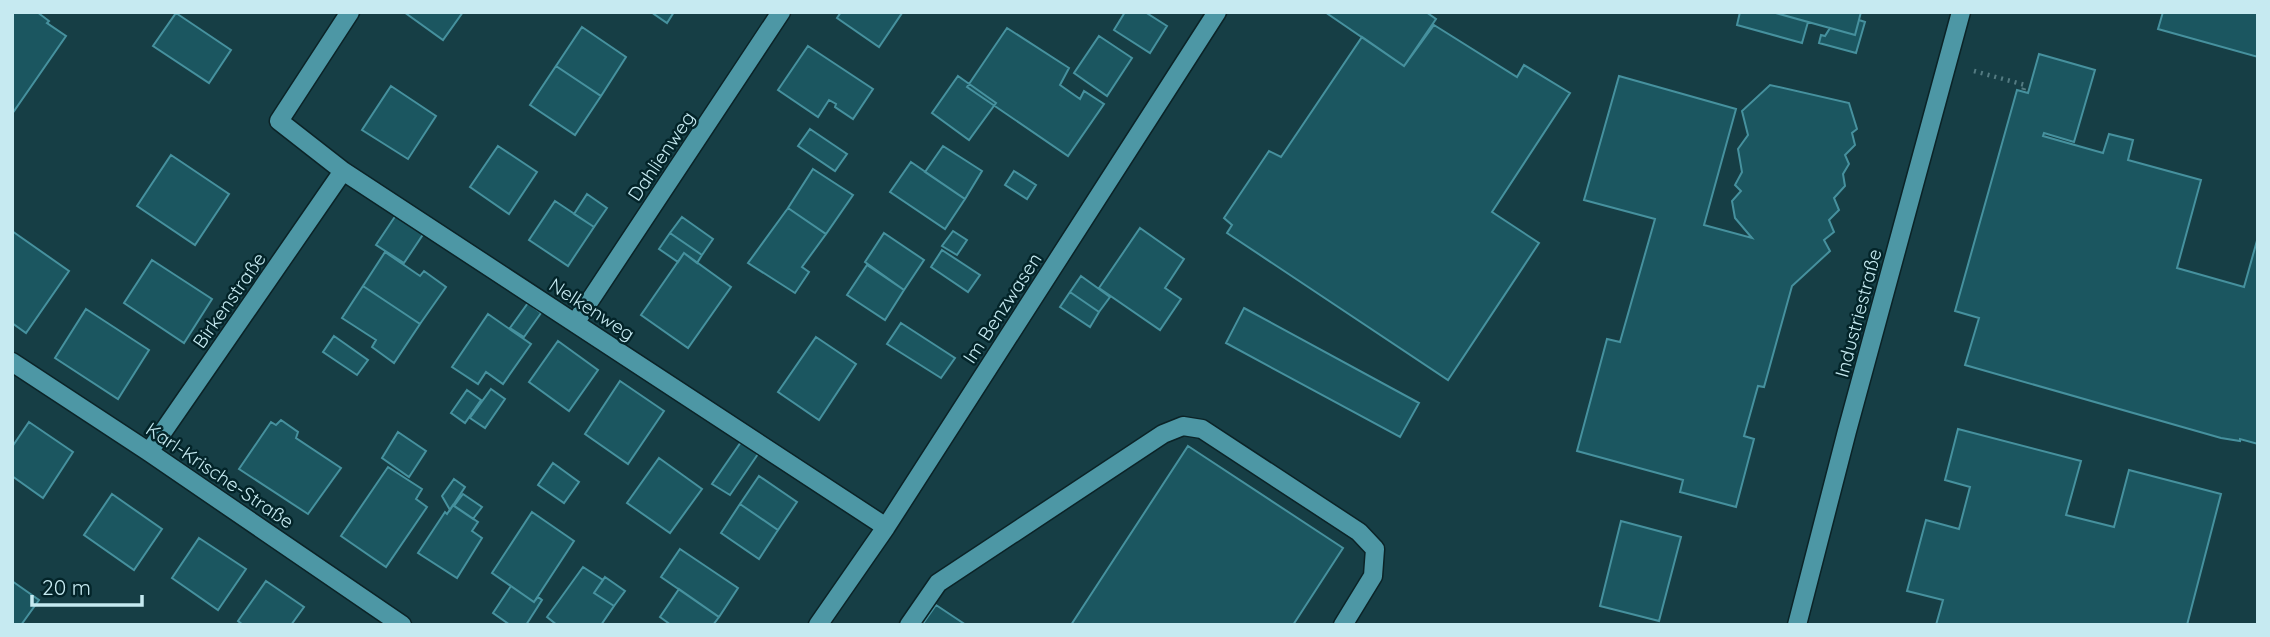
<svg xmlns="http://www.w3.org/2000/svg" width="2270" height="637" viewBox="0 0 2270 637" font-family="Quicksand,sans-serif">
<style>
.building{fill:#1b5660;stroke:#46919e;stroke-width:2}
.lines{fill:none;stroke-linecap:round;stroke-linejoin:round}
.service-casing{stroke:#0b2327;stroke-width:21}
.minor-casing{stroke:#0b2327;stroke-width:21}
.path{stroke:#547b82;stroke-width:4.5;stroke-dasharray:2 5;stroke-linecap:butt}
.service{stroke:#4d97a5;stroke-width:18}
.minor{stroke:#4d97a5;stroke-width:18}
.labels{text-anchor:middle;stroke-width:5;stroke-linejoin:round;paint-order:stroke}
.street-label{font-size:19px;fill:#c6eaf1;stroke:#032429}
</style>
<rect width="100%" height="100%" fill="#163e45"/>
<!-- building -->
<path class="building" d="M12,12h25l12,9 -2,2 19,13 -54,78z
M404,12h59l-20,28z
M651,12h23l-7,11z
M841,12h60l1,1 -23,34 -42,-29z
M1125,12h20l22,14 -17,27 -36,-23z
M1325,12h101l10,7 -32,47z
M1740,12h32l36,10 -6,21 -65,-18z
M1772,12h89l-6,23z
M2163,12h95v45l-100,-28z
M176,13l55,37 -22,33 -56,-37z
M1859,20l6,2 -9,31 -37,-10 2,-8 4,1 5,-8 25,7z
M1434,25l83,52 7,-12 46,28 -78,119 47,31 -91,137 -221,-147 5,-8 -8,-7 45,-67 12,6 81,-120 42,29z
M582,27l44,30 -25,39 -45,-30z
M1007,28l62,40 -9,17 20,14 4,-8 20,13 -36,52 -101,-69z
M1099,36l33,22 -25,38 -33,-23z
M808,46l65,43 -20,30 -18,-12 1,-3 -7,-4 -11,17 -40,-27z
M2039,54l56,16 -21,72 -30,-9 -1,3 60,17 6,-19 24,6 -5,20 73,20 -24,88 67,19 14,-50v207l-18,-5v2l-19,-3 -256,-73 14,-47 -24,-7 62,-221 11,3z
M556,66l45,30 -26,39 -45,-30z
M958,76l38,27 -27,37 -37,-27z
M1619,76l117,33 -32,116 48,13 -17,-20 -3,-17 9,-10 -6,-6 7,-13 -4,-23 10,-14 -6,-24 28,-26 79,18 8,26 -5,4 3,12 -10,10 4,9 -6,10 2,12 -11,12 5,12 -10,10 5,12 -10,8 6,11 -38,35 -28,101 -6,-1 -14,50 10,3 -18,68 -56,-15 3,-12 -106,-29 30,-112 13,3 35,-123 -71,-19z
M391,86l45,30 -28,43 -46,-29z
M810,129l37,25 -12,17 -37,-25z
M498,146l39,26 -28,42 -39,-27z
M943,146l39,25 -17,28 -40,-27z
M171,155l58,39 -34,51 -58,-39z
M911,162l54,37 -20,30 -55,-37z
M813,169l40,26 -27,39 -38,-26z
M1014,171l22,14 -9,14 -22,-14z
M587,194l20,14 -13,19 -20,-13z
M555,201l39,26 -26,39 -39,-26z
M788,208l38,26 -24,33 7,5 -14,21 -47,-30z
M396,215l28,18 -20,30 -28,-18z
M682,217l31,22 -11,16 -32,-22z
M1140,228l44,31 -19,29 16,11 -21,31 -61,-42z
M12,231l57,40 -43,62 -14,-10z
M953,231l14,9 -10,15 -15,-9z
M670,233l32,22 -5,8 -13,-10 -6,9 -19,-13z
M884,233l40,27 -20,30 -39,-28z
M942,250l38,25 -12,17 -37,-25z
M385,252l35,24 4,-5 22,16 -26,37 -57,-38z
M684,253l47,34 -43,61 -47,-33z
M152,260l60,39 -28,44 -60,-40z
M867,265l37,25 -19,30 -38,-25z
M1081,276l29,21 -11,15 -29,-20z
M363,286l57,38 -26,39 -22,-16 4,-7 -34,-22z
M1070,292l29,20 -9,15 -30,-20z
M528,303l13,10 -17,24 -14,-9z
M1244,308l175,95 -19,34 -174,-94z
M86,309l63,41 -31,49 -63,-41z
M488,314l43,30 -28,40 -17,-12 -8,12 -26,-17z
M901,323l54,35 -14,20 -54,-34z
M334,336l34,24 -11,15 -34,-23z
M816,337l40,27 -37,56 -41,-28z
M558,341l40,29 -29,41 -40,-29z
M620,381l44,30 -36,53 -43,-30z
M491,389l14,10 -20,29 -15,-10z
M467,390l14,10 -16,23 -14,-10z
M281,420l17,12 -2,6 45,30 -33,46 -69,-45 32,-47 5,3z
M29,422l44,30 -30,46 -31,-22v-29z
M1958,429l123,32 -15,54 48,12 15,-57 92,24 -34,131h-251l7,-25 -36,-9 19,-71 33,9 11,-42 -25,-7z
M398,432l28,19 -17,26 -27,-19z
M741,442l17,12 -28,41 -18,-11z
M1188,446l155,102 -50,77h-222z
M659,458l43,31 -32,44 -43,-30z
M553,463l26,19 -15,21 -26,-18z
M388,467l34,22 -6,10 11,8 -41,60 -45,-31z
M759,476l38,26 -19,28 -38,-26z
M454,479l11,8 -15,23 -8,-14z
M112,494l50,35 -28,41 -50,-35z
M463,494l19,13 -9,12 -19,-13z
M740,504l38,26 -19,29 -38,-26z
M453,505l25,17 -6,9 10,7 -25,40 -39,-25 27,-41 2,2z
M532,512l42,29 -40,61 -42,-29z
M1621,521l60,16 -22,84 -59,-15z
M199,538l47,31 -28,41 -46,-32z
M680,549l58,39 -19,29 -58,-40z
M583,567l20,13 -9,13 20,13 -13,19h-44l-10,-8z
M605,577l20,14 -11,15 -20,-13z
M12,581l27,19 -18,25h-9z
M266,581l38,26 -13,18h-48l-5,-4z
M511,586l23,16 4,-5 4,3 -16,25h-16l-17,-12z
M679,589l40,28 -6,8h-42l-11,-8z
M936,605l30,20h-44z"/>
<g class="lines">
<!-- service casing -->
<g class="service-casing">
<path id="service" d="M909,625l29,-42 225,-149 20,-8 19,3 157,103 16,17 -2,27 -30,49"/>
</g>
<!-- minor casing -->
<g class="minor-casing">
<path id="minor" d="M350,12l-71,109 64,50 543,356
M575,323l206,-311
M12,362l137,90 253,173
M149,452l194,-281
M818,625l68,-98 331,-515
M1797,625l50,-194 114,-419"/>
</g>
<!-- path -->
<path class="path" d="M1974,71l51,14 -2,6"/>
<!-- service -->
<use href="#service" class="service"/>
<!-- minor -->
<use href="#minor" class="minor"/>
</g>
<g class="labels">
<!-- street labels -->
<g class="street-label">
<text transform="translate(661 156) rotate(-56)" y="7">Dahlienweg</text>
<text transform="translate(229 300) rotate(-55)" y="7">Birkenstraße</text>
<text transform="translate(1002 308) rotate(-57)" y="7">Im Benzwasen</text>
<text transform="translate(592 309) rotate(33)" y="7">Nelkenweg</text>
<text transform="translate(1858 313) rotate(-75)" y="7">Industriestraße</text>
<text transform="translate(220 475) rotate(34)" y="7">Karl-Krische-Straße</text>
</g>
</g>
<!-- border -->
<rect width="2270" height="637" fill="none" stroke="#c6eaf1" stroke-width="28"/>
<!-- scale -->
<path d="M32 595v10h110v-10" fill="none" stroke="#c6eaf1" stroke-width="3.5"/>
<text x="42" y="595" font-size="21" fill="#c6eaf1" stroke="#032429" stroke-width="5" paint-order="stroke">20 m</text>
</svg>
